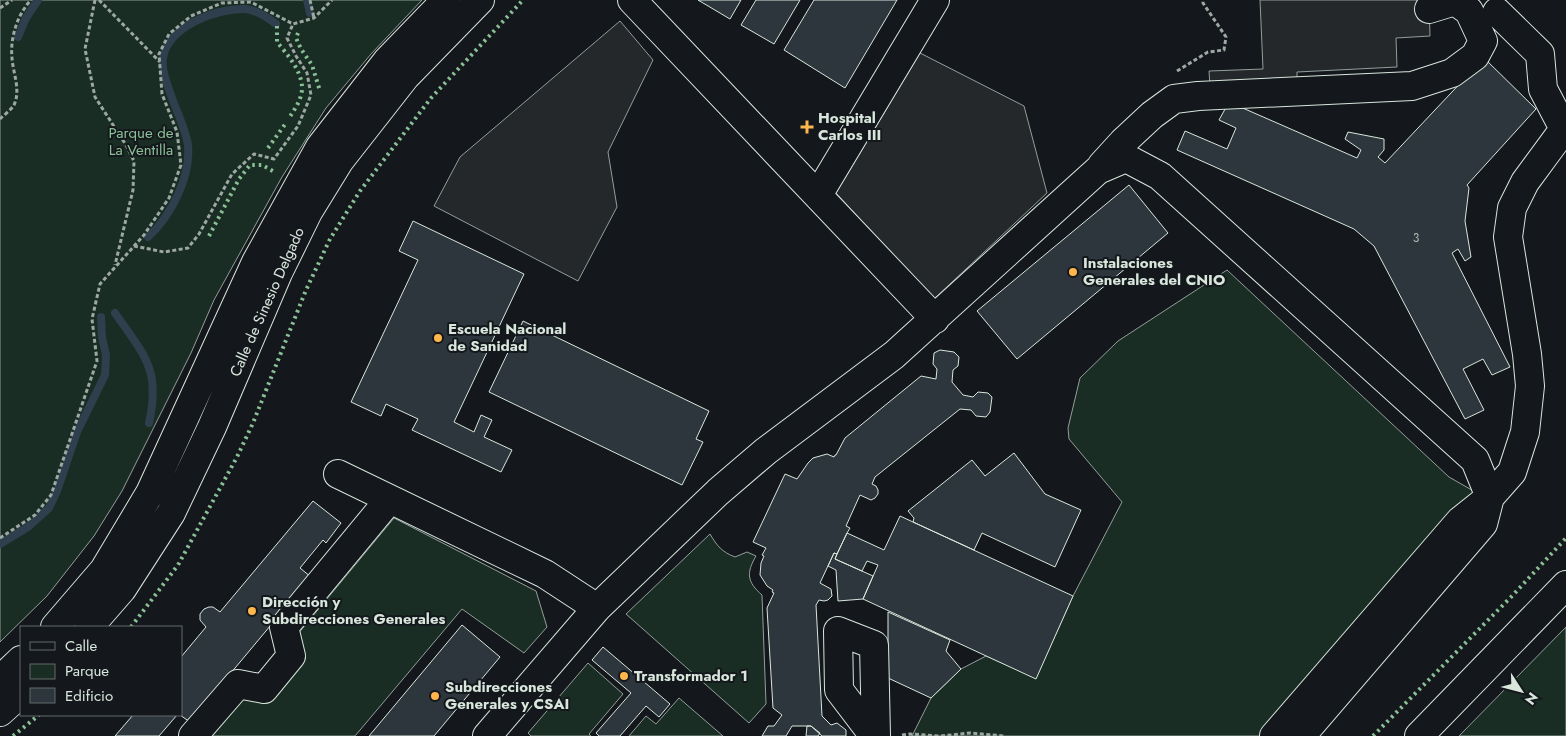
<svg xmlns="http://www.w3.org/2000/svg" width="1566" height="736" viewBox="0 0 1566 736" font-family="Jost,sans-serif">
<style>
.green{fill:#1a2d24;stroke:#939e99}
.parking{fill:#24282b;stroke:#939e99}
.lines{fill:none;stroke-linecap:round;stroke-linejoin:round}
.stream{stroke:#2f3f4d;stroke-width:8}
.building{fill:#2c363c;stroke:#d8e6dc}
.minor-casing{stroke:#d8e6dc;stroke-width:30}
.major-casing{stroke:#d8e6dc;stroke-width:30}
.path{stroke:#9da8a2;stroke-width:3;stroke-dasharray:4 2.5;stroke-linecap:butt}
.minor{stroke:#14181c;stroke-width:28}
.major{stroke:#14181c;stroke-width:28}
.hedge{stroke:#8ac095;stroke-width:4;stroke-dasharray:2.5 4;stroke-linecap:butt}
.poi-dot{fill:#ffb74d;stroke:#14181c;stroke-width:2}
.labels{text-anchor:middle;stroke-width:4;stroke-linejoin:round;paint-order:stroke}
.number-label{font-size:12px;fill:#adbab4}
.poi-label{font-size:15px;font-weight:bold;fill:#d8e6dc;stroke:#14181c;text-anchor:start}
.park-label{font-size:15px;fill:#8ac095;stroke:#14181c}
.street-label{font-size:15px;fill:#d8e6dc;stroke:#14181c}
</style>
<rect width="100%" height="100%" fill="#14181c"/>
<!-- green -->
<path class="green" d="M0,0h422l-51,54 -45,54 -44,69 -68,123 -23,53 -69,138 -28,45 -47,60 -47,46z
M1227,270l222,207 28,16 -215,243h-350l19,-38 30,-29 25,-13 50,22 37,-82 49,-94 -53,-63 -1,-11 12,-50 38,-37z
M394,518l142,73 11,36 -23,26 -62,-44 -107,127h-150l35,-40 25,7 39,-44 -7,-24z
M710,534c7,12 12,18 25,23l12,-5 9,4c-10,17 -9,26 6,39l4,109 -17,19 -123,-109z
M1566,627v109h-107z
M588,663l35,31 -34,40 2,2h-60l-3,-3z
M679,698l44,38h-94l17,-20 10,8z"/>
<!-- parking -->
<path class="parking" d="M1260,0h169l1,36 -34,2 1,29 -100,5v11l-87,4 -1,-16 54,-2z
M620,21l33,39 -45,92 9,55 -39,74 -144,-75 26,-49z
M920,53l104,53 23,87 -113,106 -98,-106z"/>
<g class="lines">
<!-- stream -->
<path class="stream" d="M307,0l3,13
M18,37l8,-19 12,-18
M148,237c23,-21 43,-60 40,-92 -2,-14 -11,-33 -16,-47 -4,-12 -11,-27 -9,-40 5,-32 54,-50 82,-49 12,1 22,8 31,15
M115,313c29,42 46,56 34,110
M0,544l28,-17 21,-19 8,-17 20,-59 28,-57 1,-20 -4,-18 -1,-20"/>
</g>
<!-- building -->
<path class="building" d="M698,0h43l-11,19z
M756,0h44l-26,44 -33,-19z
M814,0h83l-52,88 -61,-38z
M1484,58l52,51 -69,76 2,3 -4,33 6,36 -6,4 -7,-12 -6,4 58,114 -18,8 -9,-16 -20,10 21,41 -19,9 -91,-173 -20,-17 -177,-79 8,-19 42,18 9,-21 -17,-8 10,-18 128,56 4,-8 -16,-11 3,-7 36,7v11l-6,7 7,6z
M1129,185l39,48 -151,126 -40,-48z
M413,221l111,53 -70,148 20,10 7,-17 11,5 -8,17 28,13 -11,22 -89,-42 6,-11 -32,-15 -5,12 -30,-14 67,-142 -19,-9z
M523,321l186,90 -13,28 7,3 -21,43 -193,-93z
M940,350l14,2 5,5 -1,9 -5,4 -1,12 11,13 10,2 5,-5 10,1 4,4 -2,15 -4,5 -10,-1 -5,-6 -11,-1 -85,68 -3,7 4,2 2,4v4l-3,4 -4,2 -11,-5 -14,31 4,2 -3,5 -10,21 -3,-1 -14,30 11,6 1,7 -4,4 -4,1 -5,-1 -3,5 6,111 9,9 6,-2 9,7v6h-24l-11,-10h-19l-6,10h-24l6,-10h6l8,-11 -9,-7 -6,-100 7,-15 -2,-1 1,-2 -6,-4 -7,-11 1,-12 3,-7 -2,-1 4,-7 -13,-6 32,-68 12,5 11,-16 5,-5 14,-4 7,3 1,-2h1l9,-17 76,-62 15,3 1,-10 -4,-5 1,-11z
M1014,453l31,41 36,16 -26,57 -73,-34 -8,17 -61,-28 1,-4 -6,-7 64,-51 13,16z
M313,501l28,22 -15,20 -3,-3 -23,28 11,9 -121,145 -10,-7 1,-58 25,-30 -6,-7v-6l4,-5 5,-2h4l7,5z
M900,516l173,80 -37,83 -173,-80 15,-34 -11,-4 -5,10 -27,-12 2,-5 10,-21 37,17z
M834,553l3,1 -2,5 38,17 -10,23 -25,2 -2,-31 -8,-4z
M888,612l62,28 -4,11 15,18 -30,29 -43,-20z
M462,625l38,32 -66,79h-65z
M603,647l67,57 -11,13 -13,-11 -26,30h-21l-3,-3 35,-40 -39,-33z
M133,715h44l-18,21h-44z
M807,726h4l9,7 -2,3h-12z"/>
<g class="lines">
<!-- minor casing -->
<g class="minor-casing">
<path id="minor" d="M632,0l303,319
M1102,165l21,-23 29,-27 22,-16 24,-3 214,-10 40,-13 23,-17 8,-15 -14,-30 -14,-10 -26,8
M818,195l117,-195
M338,474l207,100 52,34
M193,736l45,-52 26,5 27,-33 -7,-29 105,-127
M487,736l110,-128 121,-116 48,-41 128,-96 204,-185 28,-12 34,18 315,284 15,37 -7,27 -182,212
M874,736l-35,-46 -1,-59 36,14 2,91
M1274,736l186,-215 30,-24 22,-25 13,-40 5,-46 -3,-32 -19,-117 4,-29 13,-26 39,-53 -21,-40 -3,-35 -43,-42
M1419,736l147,-151"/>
</g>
<!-- major casing -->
<g class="major-casing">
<path id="major" d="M55,627l49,-57 46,-77 106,-231 64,-115 67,-86 59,-61
M89,627l33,-38 49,-76 41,-86 66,-154 30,-61 32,-52 65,-83 75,-77
M0,680l21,-20
M0,712l21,-19"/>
</g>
<!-- path -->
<path class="path" d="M95,0l-10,49 10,48 31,48 8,16 -1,29 -18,75
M99,0l61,62
M310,0l4,18
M0,8l12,-8
M1177,71l31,-19 16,-2 2,-13 -23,-34v-3
M0,119c4,-4 11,-9 14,-14 7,-15 -1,-32 -2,-47 -2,-20 5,-43 19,-58
M134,246l30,6 24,-4 11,-14 33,-60 22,-20 20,5 24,-33 13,-31 -4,-22 -11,-17 -9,-18 6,-14
M0,538l35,-23 16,-20 46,-134 -5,-42 8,-35 44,-49 25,-37 12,-33 -4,-33 -15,-38 -3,-40 10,-20 22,-18 31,-13 29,-1 42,22 21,-6 18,-18
M902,735l8,-1 30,2
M941,736l29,-3 34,3"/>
<!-- minor -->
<use href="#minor" class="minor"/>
<!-- major -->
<use href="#major" class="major"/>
<!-- hedge -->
<path class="hedge" d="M277,26v16c10,12 25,29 25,46 0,11 -7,21 -13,30
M298,33l-2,5 5,11 11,16 8,26
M268,148l18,-25
M209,236l30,-57 11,-14h12l11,6
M131,627l47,-62 59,-108 16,-34 53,-133 24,-51 30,-48 71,-93 92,-98
M13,736l26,-21
M1373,736l140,-141 53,-57"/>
</g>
<!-- markers -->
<g class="poi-dot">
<path d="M804.5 119.5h5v5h5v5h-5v5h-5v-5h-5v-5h5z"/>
<circle cx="1073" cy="272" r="5"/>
<circle cx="438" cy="338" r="5"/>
<circle cx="252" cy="611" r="5"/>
<circle cx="624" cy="676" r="5"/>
<circle cx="435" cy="696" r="5"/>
</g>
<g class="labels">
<!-- number labels -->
<g class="number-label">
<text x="1416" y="242">3</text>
</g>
<!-- poi labels -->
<g class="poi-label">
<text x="818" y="123">Hospital<tspan x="818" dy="17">Carlos III</tspan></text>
<text x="1083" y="268">Instalaciones<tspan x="1083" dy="17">Generales del CNIO</tspan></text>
<text x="448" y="334">Escuela Nacional<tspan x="448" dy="17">de Sanidad</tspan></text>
<text x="262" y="607">Dirección y<tspan x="262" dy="17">Subdirecciones Generales</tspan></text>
<text x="634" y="681">Transformador 1</text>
<text x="445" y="692">Subdirecciones<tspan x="445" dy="17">Generales y CSAI</tspan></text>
</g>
<!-- park labels -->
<g class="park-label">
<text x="141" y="138">Parque de<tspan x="141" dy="17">La Ventilla</tspan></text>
</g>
<!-- street labels -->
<g class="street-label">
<text transform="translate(267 302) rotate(-66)" y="5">Calle de Sinesio Delgado</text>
</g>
</g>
<!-- legend -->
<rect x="20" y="626" width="162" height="90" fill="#14181c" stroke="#626a69"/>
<rect x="30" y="642" width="25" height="8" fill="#14181c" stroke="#626a69"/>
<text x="65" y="651" font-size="15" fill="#d8e6dc">Calle</text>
<rect x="30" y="664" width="25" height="15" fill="#1a2d24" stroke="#626a69"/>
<text x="65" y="676" font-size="15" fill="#d8e6dc">Parque</text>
<rect x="30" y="688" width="25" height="15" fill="#2c363c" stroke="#626a69"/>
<text x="65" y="701" font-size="15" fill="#d8e6dc">Edificio</text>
<!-- north arrow -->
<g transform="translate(1521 691) rotate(126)" stroke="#14181c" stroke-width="4" paint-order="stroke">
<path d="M0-4L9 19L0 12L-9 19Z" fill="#d8e6dc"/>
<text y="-8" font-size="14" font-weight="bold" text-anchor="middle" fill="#d8e6dc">N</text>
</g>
</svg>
